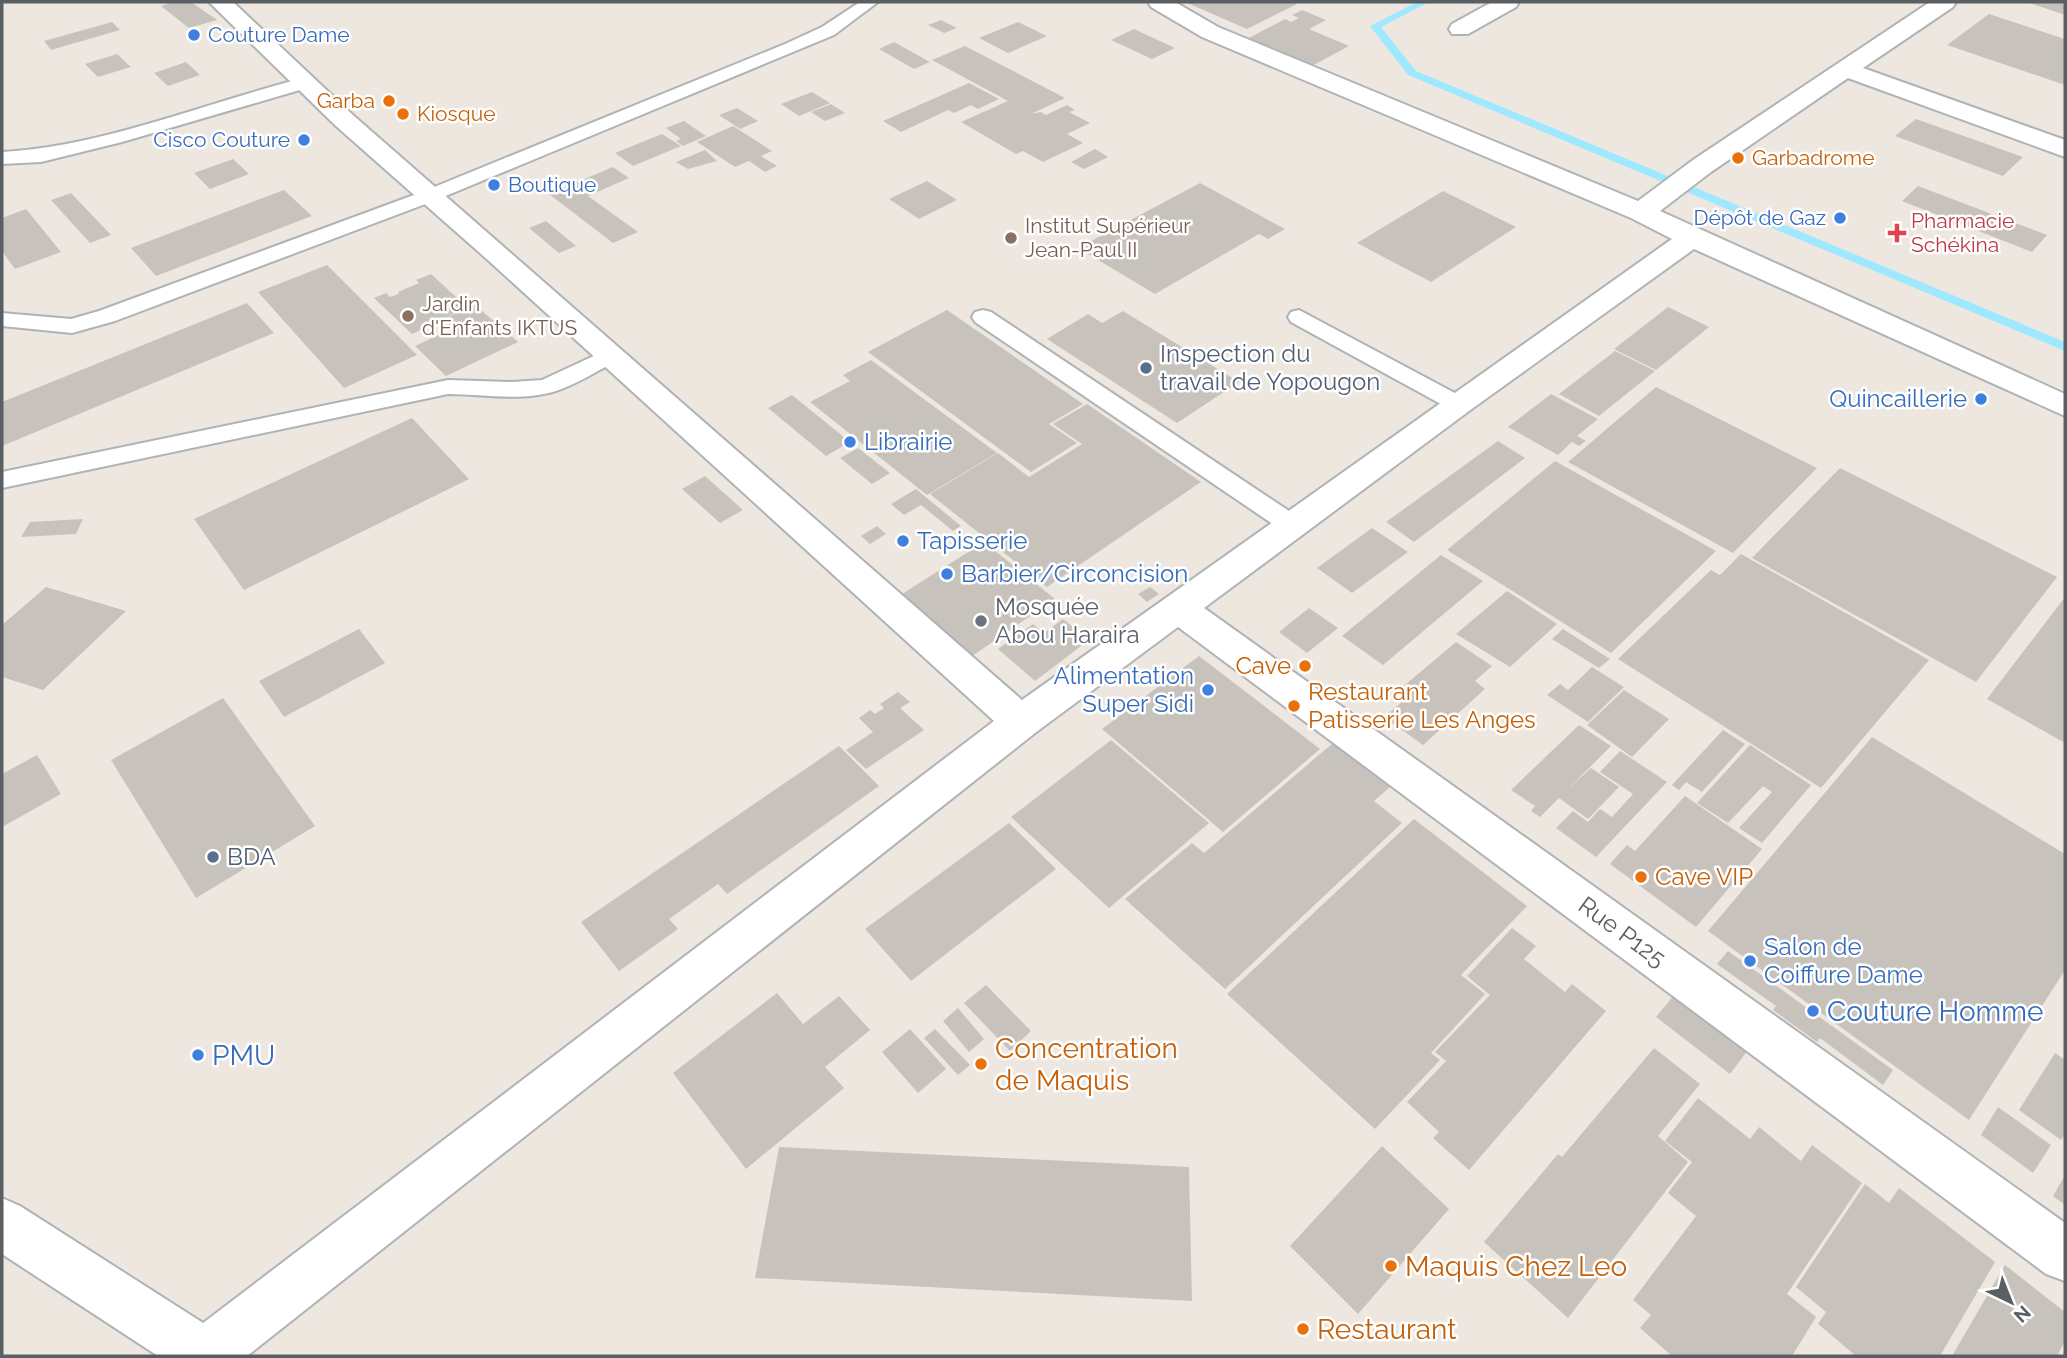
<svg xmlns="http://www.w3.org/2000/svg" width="2067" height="1358" viewBox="0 0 2067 1358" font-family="Raleway,sans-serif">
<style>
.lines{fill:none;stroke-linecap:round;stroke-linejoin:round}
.stream{fill:#9ee9ff;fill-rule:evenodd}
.building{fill:#c8c2bd}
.service-casing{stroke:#aeb3b7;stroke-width:4}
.minor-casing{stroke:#aeb3b7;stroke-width:4}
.secondary-casing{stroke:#adb3b7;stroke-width:4}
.service{fill:#fff;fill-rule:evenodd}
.minor{fill:#fff;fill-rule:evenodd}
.secondary{fill:#fff;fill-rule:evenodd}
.shop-dot{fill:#3f7fe0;stroke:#fff;stroke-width:2.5}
.food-dot{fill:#e8710a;stroke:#fff;stroke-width:2.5}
.health-dot{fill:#e0444e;stroke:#fff;stroke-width:2.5}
.education-dot{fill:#8d6e63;stroke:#fff;stroke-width:2.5}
.service-dot{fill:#5c6f8a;stroke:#fff;stroke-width:2.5}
.worship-dot{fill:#6b7280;stroke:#fff;stroke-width:2.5}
.labels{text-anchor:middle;stroke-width:5;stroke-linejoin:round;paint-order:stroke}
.far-shop-label{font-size:21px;fill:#366cbe;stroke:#fff;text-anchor:start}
.far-food-label{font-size:21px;fill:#c56008;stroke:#fff;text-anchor:start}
.far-health-label{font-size:21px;fill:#be3a42;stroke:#fff;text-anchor:start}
.far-education-label{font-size:21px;fill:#785e54;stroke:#fff;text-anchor:start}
.service-label{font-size:24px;fill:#4e5e75;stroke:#fff;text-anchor:start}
.shop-label{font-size:24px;fill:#366cbe;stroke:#fff;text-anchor:start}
.worship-label{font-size:24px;fill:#5b616d;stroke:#fff;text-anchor:start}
.food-label{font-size:24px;fill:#c56008;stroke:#fff;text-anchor:start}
.street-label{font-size:24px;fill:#595f62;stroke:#fff}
.near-shop-label{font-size:28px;fill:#366cbe;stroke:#fff;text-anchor:start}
.near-food-label{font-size:28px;fill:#c56008;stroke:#fff;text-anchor:start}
</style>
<rect width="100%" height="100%" fill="#ede7e0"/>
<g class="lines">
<!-- stream -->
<path class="stream" d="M1417,2h12l-48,25 35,44 649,271v9l-657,-276 -38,-49z"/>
</g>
<!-- building -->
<path class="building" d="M174,2h17l26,18 -28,8 -28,-22z
M1185,2h107l5,2 -50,25z
M2027,2h38v13z
M1302,10l24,10 -17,9 40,17 -39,21 -63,-28 38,-20 6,3 8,-4 -7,-3z
M1989,14l76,25v46l-118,-40z
M941,20l16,8 -13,5 -16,-8z
M112,22l8,8 -69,20 -7,-9z
M1018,22l29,14 -39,17 -29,-15z
M1134,29l41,19 -23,11 -41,-19z
M894,42l36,20 -16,7 -35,-20z
M965,46l100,52 -34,16 10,-2 5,3 21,-10 8,5 -6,2 21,11 -23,11 16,9 -40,19 -20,-11 -7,3 -55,-32 47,-21 -76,-41z
M117,54l14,13 -33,10 -13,-13z
M186,62l14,13 -32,11 -14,-13z
M969,83l30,16 -21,10 -7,-4 -17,8 -6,-3 -47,22 -18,-11z
M812,92l18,11 -31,13 -18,-12z
M831,104l14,9 -20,8 -14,-9z
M737,108l21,13 -18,8 -21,-14z
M1916,119l107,38 -20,19 -108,-40z
M684,121l22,15 -23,10 -7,-5 5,-2 -15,-11z
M733,126l39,25 -11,5 16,10 -12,6 -16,-11 -14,6 -38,-25z
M662,134l19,12 -48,20 -18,-13z
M1095,149l13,8 -24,12 -13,-7z
M705,150l12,11 -29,8 -12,-7z
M233,159l16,15 -39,15 -16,-16z
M613,167l16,11 -41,18 50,36 -25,11 -64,-49z
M927,181l30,19 -38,19 -30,-20z
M1200,183l85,46 -17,10 -9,-5 -104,60 -77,-46z
M1918,186l129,49 -15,17 -130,-51z
M284,190l28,26 -156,60 -25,-28z
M1443,191l73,36 -85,55 -74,-39z
M71,193l40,42 -21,8 -39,-43z
M26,209l35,43 -46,17 -13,-18v-33z
M546,221l30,25 -17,7 -30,-25z
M327,265l90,90 -73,33 -86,-96z
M431,274l36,33 -55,27 -38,-36 12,-5 4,4 9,-3 -1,-2 21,-9 -3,-3z
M247,303l27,30 -272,113v-44z
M475,305l43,37 -72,34 -31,-30 32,-15 -11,-9z
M1668,307l41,20 -53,43 -42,-21z
M947,310l136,94 -34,20 28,19 -46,29 -163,-120z
M1123,311l116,71 -62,41 -130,-84 41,-25 14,9z
M1615,351l40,20 -56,45 -40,-22z
M871,360l126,93 -70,42 -117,-93 40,-21 -7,-6z
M1656,387l161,81 -84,85 -165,-91z
M1551,394l47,25 -21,17 9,5 -7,5 -7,-4 -14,13 -50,-28z
M792,395l58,47 -24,14 -58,-48z
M1087,404l114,78 -154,105 -117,-93 68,-41 31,24 53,-33 -29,-20z
M412,418l57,61 -225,111 -50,-71z
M1498,441l27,17 -111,84 -28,-20z
M858,448l32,25 -18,11 -32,-26z
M1555,461l161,90 -105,102 -164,-103z
M1840,468l217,109 -81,105 -224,-124z
M705,476l38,34 -23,13 -38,-34z
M916,489l45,37 -8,5 -32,-26 -17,10 -13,-11z
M83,519l-7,15 -55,3 9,-15z
M877,526l9,8 -16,10 -9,-8z
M1372,528l36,24 -56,41 -35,-25z
M984,542l71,57 -90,62 -66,-65z
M1741,554l188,106 -108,128 -203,-129 93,-89 9,5z
M1441,555l42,26 -100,84 -41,-29z
M46,587l80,24 -83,79 -41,-13v-52z
M1150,587l9,7 -12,8 -9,-8z
M1507,591l50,33 -47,43 -54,-33z
M2065,597v146l-78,-44z
M1309,608l29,20 -31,25 -28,-21z
M1063,619l26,21 -54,41 -37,-32 35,-25 11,9z
M359,629l26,34 -101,54 -25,-36z
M1563,629l47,30 -11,9 -47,-29z
M1456,642l36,24 -17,15 10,8 -62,56 -39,-28 24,-20 -9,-7z
M1199,656l121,93 -97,83 -121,-103z
M1592,667l32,20 -36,35 -41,-27 13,-11 8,6z
M1624,690l45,29 -37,38 -45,-32z
M898,692l12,10 -10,6 24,22 -58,39 -20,-19 27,-18 -14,-14 11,-8 5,4 9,-6 -4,-4z
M223,698l92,128 -119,72 -85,-138z
M1579,725l32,21 -43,43 23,-21 28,19 -31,32 -29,-21 -19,19 -9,-6 4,-5 -24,-16z
M1723,730l22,14 -43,48 -16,-10 -7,8 -7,-5z
M1872,737l193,117v116l-96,150 -261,-189z
M1111,740l98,83 -100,85 -98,-91z
M1333,743l57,44 -16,14 28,22 -177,166 -100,-90 67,-56 12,10z
M1750,745l61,40 -49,58 -23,-15 33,-36 -9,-6 -35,37 -31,-20z
M839,746l40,40 -152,108 -9,-10 -49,35 9,10 -59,42 -38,-49z
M1620,751l47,31 -71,75 -40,-29 17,-17 15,11 12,-13 12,8 21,-23 -33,-22z
M37,755l24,39 -59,33v-53z
M1685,796l77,53 -66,78 -86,-63 17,-19 8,6z
M1414,819l113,87 -66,69 24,19 -54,59 9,7 -65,69 -148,-135z
M1009,823l47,46 -145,112 -46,-52z
M1512,928l24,18 -12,13 41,33 7,-8 34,27 -137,159 -36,-32 6,-6 -32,-30 39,-41 -11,-9 55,-57 -23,-19z
M1728,951l165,119 -10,15 -63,-47 -3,4 -44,-32 3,-4 -59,-42z
M986,985l45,46 -21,20 -46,-48z
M777,993l26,31 36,-28 31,34 -45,37 19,21 -98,81 -73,-96z
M1675,994l73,56 -18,24 -74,-57z
M958,1008l26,31 -15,13 -26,-31z
M910,1029l36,40 -28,24 -36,-41z
M935,1029l35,36 -12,10 -34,-37z
M1654,1048l46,36 -42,52 30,26 -120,156 -84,-76 74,-88 4,3z
M2055,1053l10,7v74l-4,6 -42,-30z
M1698,1098l52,41 9,-12 42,34 11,-16 50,38 -75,111 29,23 -24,39h-120l-32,-28 11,-13 -18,-15 63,-84 -28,-23 24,-31 -27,-21z
M1998,1107l53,38 -18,28 -52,-38z
M1382,1146l67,63 -91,105 -68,-68z
M779,1147l410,20 3,134 -437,-23z
M2065,1175v30l-12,-9z
M1865,1184l24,19 10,-15 96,74 -55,94h-84l-38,-32 8,-12 -30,-25z
M2005,1265l60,47v29l-8,15h-105z"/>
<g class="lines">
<!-- service casing -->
<g class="service-casing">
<path id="service" d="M860,2h18l-44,33 -398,165 -321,121 -43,12 -70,-7v-13l69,6 28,-8 323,-119 363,-148 37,-17z
M304,78l6,1 3,4 -3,4 -188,55 -81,20 -39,2v-12c103,-6 202,-49 302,-74z
M983,310l8,2 310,207 4,6 -4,6 -9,3 -9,-3 -308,-209 -3,-5 3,-5z
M1299,310l167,89 4,5 -4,5 -8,2 -8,-2 -159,-87 -3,-5 3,-5z
M611,348l8,2 3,5 -3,5c-21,10 -41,24 -63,31 -35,11 -73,3 -108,3l-446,94v-16l446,-92 64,2 30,-2z"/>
</g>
<!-- minor casing -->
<g class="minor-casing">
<path id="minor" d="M209,2h24l121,114 668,584 650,-461 -41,-21 -429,-181 -51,-30 -3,-5h27l43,25 420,174 55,-41 237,-158h26l-3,5 -90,61 202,72v17l-217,-79 -137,94 -51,39 405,183v22l-371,-167 -225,162 -265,197 861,615v58l-19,-7 -868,-647 -143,106 -788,623h-69l8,-20 808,-615 -505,-460 -153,-135z
M1492,2h27l-3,5 -48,27h-16l-3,-5 3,-5z"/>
</g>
<!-- secondary casing -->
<g class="secondary-casing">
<path id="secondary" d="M2,1198l18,8 205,131 8,19h-75l-156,-102z"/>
</g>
<!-- service -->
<use href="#service" class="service"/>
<!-- minor -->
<use href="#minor" class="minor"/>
<!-- secondary -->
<use href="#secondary" class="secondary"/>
</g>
<!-- markers -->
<g class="shop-dot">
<circle cx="194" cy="35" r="7"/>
<circle cx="304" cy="140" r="7"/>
<circle cx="494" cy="185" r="7"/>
<circle cx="1840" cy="218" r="7"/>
<circle cx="1981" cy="399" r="7"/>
<circle cx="850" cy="442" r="7"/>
<circle cx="903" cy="541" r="7"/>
<circle cx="947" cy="574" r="7"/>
<circle cx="1208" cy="690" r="7"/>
<circle cx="1750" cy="961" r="7"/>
<circle cx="1813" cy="1011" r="7"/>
<circle cx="198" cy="1055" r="7"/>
</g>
<g class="food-dot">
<circle cx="389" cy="101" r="7"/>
<circle cx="403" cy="114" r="7"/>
<circle cx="1738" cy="158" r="7"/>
<circle cx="1305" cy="666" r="7"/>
<circle cx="1294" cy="706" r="7"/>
<circle cx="1641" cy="877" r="7"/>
<circle cx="981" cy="1064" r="7"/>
<circle cx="1391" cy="1266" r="7"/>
<circle cx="1303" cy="1329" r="7"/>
</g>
<path class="health-dot" d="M1893.5 222.5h7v7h7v7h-7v7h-7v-7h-7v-7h7z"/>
<g class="education-dot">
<circle cx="1011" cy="238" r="7"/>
<circle cx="408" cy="316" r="7"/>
</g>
<g class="service-dot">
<circle cx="1146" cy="368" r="7"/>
<circle cx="213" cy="857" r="7"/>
</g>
<circle class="worship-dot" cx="981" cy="621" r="7"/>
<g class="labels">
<!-- far-shop labels -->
<g class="far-shop-label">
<text x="208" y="42">Couture Dame</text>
<text x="290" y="147" text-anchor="end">Cisco Couture</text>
<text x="508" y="192">Boutique</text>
<text x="1826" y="225" text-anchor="end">Dépôt de Gaz</text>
</g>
<!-- far-food labels -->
<g class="far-food-label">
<text x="375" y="108" text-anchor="end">Garba</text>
<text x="417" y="121">Kiosque</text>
<text x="1752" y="165">Garbadrome</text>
</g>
<!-- far-health labels -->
<g class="far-health-label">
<text x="1911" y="228">Pharmacie<tspan x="1911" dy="24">Schékina</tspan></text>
</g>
<!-- far-education labels -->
<g class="far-education-label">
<text x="1025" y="233">Institut Supérieur<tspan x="1025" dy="24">Jean-Paul II</tspan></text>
<text x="422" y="311">Jardin<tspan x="422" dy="24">d'Enfants IKTUS</tspan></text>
</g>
<!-- service labels -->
<g class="service-label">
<text x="1160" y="362">Inspection du<tspan x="1160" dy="28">travail de Yopougon</tspan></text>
<text x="227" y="865">BDA</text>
</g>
<!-- shop labels -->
<g class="shop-label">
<text x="1967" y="407" text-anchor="end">Quincaillerie</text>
<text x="864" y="450">Librairie</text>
<text x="917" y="549">Tapisserie</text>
<text x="961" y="582">Barbier/Circoncision</text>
<text x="1194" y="684" text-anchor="end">Alimentation<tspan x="1194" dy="28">Super Sidi</tspan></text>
<text x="1764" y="955">Salon de<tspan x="1764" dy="28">Coiffure Dame</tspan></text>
</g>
<!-- worship labels -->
<g class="worship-label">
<text x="995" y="615">Mosquée<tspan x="995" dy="28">Abou Haraira</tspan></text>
</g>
<!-- food labels -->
<g class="food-label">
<text x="1291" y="674" text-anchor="end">Cave</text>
<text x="1308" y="700">Restaurant<tspan x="1308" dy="28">Patisserie Les Anges</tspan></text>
<text x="1655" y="885">Cave VIP</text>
</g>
<!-- street labels -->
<g class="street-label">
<text transform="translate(1622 932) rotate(36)" y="8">Rue P125</text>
</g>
<!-- near-shop labels -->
<g class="near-shop-label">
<text x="1827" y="1021">Couture Homme</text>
<text x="212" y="1065">PMU</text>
</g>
<!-- near-food labels -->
<g class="near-food-label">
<text x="995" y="1058">Concentration<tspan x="995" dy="32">de Maquis</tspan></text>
<text x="1405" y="1276">Maquis Chez Leo</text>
<text x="1317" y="1339">Restaurant</text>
</g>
</g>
<!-- border -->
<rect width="2067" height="1358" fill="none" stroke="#595f62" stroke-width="7"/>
<!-- north arrow -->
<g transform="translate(2011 1302) rotate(137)" stroke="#ffffff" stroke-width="5" paint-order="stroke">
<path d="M0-5L12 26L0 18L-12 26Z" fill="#595f62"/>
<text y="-10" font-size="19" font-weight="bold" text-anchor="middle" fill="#595f62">N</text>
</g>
</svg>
